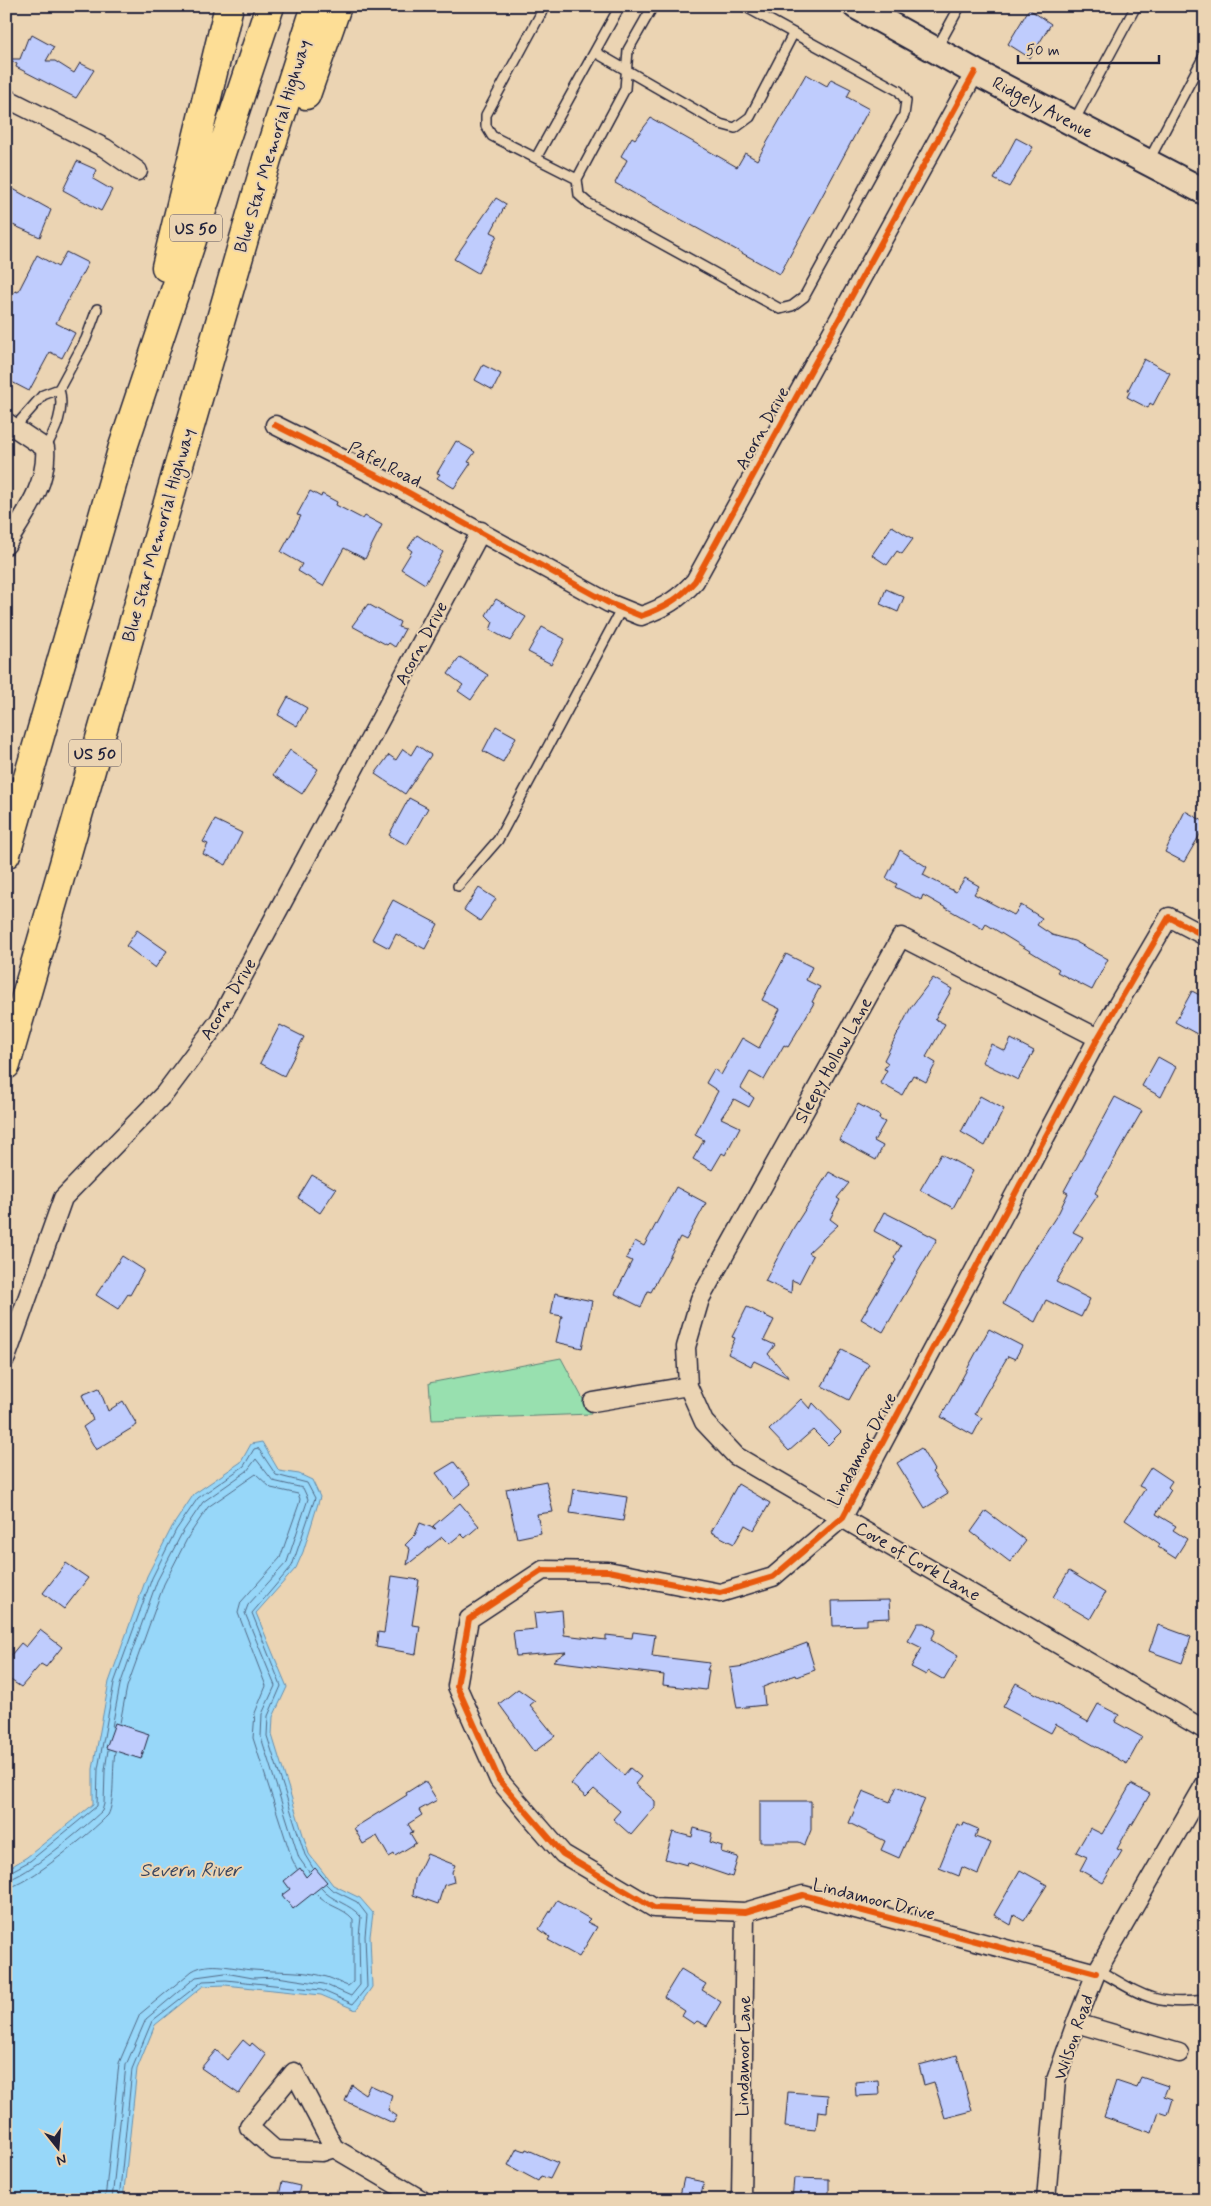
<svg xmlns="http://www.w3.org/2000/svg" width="1211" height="2206" viewBox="0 0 1211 2206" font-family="Mynerve,sans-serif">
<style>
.green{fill:#98e0af;stroke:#5d8175}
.water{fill:#97d7f9;stroke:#688fad}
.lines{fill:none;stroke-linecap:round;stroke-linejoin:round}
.shore{stroke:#516a87;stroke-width:1}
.building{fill:#bfccfd;stroke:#22223b}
.lane-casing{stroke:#22223b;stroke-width:12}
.street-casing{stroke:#22223b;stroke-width:21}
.secondary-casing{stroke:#22223b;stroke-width:29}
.highway-casing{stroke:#22223b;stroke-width:31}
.lane{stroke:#ebd4b3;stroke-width:9}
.street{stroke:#ebd4b3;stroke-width:18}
.secondary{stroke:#ebd4b3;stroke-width:25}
.highway{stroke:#fdde96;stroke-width:28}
.cycleway-casing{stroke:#ebd4b3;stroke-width:9}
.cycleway{stroke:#e8590c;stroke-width:6}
.labels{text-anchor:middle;stroke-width:4;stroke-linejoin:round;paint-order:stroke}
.shield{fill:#ebd4b3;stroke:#5e575f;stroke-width:1}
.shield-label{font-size:16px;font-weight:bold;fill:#22223b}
.street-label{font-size:18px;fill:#22223b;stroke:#ebd4b3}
.water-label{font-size:19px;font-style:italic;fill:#394661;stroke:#ebd4b3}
</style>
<rect width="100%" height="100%" fill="#ebd4b3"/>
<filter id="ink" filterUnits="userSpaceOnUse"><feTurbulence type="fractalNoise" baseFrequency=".02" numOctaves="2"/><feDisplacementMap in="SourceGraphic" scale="10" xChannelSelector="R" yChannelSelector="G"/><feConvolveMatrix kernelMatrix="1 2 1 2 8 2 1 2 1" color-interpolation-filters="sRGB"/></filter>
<g filter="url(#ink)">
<!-- green -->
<path class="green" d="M561,1358l30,56 -159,6 -3,-37z"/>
<!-- water -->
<path class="water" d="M262,1442l17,29 20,3 13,6 8,17 -17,55 -7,16 -40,45 31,74 -14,30 -1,18 37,119 24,31 27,13 13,15 -3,23 2,51 -16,23 -35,-15 -96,-10 -22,1 -48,39 -18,44 -14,131h-117v-330l21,-13 66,-53v-35l16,-87 38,-106 25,-49 22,-33 47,-32 10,-18z"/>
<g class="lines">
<!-- shore -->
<path class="shore" d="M120,1723l7,-36 37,-103 24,-47 20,-30 48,-33 15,14 27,6 2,5 -1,5 -19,54 -39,44 -3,11 28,73 -11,27 -2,25 39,121 5,10
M112,1727l8,-42 37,-104 25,-48 21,-31 44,-31 9,-12 17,22 30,7 5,11 -21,63 -39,43 -3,8 30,73 -13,28 -1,23 38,121 10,14
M6,1874l24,-13 67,-55 1,-37 16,-86 38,-105 24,-48 22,-32 46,-32 10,-17 4,-1 18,27 31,8 8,15 -23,68 -40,47 29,73 -13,30 -1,20 38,119 8,13
M6,1880c18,-1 81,-55 96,-69l2,-7 1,-34 3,-20
M6,1888c20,-1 87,-57 102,-73 7,-12 4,-46 7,-63
M105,2200l14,-137 21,-49 52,-43c18,-11 42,-2 61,-1 24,2 50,0 74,7 7,2 14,7 21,9l5,-4v-63c-10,-12 -28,-13 -38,-26
M112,2200l14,-135 20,-46 50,-42 29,-4 28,5 24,-1 47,7 27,12 9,-11 -1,-49 2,-19c-11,-14 -29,-15 -40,-29
M119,2200l13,-131 20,-48 51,-40 23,-1 95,10 32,14 14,-17 -2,-51 2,-21 -10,-13 -26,-13 -5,-5"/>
</g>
<!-- building -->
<path class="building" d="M1029,9l22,15 -21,34 -22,-14z
M32,35l22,12 -8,14h9l19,12 6,-10 14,7 -18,28 -60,-31 1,-3 -9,-5h12l8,-21 2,1z
M806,74l21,12 4,-7 20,10 -4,8 22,12 -89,165 -165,-91 12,-23 -6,-4 11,-19 3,2 16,-21 86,49 8,-14 12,7z
M1016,138l17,9 -24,40 -15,-8z
M77,161l20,9 -4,9 19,11 -11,21 -38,-21z
M6,185l45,25 -11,27 -34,-15z
M496,198l10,6 -15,28 6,3 -19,38 -24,-14z
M66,252l22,11 -32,60 19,10 -13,25 -12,-6 -21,39 -23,-12v-73l9,-15 3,1 19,-37 21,12z
M1144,359l26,14 -17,32 -3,-2 -2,5 -21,-11 3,-6 -2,-1z
M483,365l18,9 -8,16 -18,-10z
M456,441l19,11 -7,10 3,1 -17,25 -17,-10 3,-4 -3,-1z
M310,491l11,6 1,-3 15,8 -1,3 27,14 2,-3 17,9 -17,34 -21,-11 -21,38 -25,-15 4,-7 -21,-12 20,-36 -4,-1z
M892,526l21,13 -11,15 -5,-3 -10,14 -15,-10z
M417,535l26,17 -18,32 -24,-15 11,-18 -4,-3z
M886,589l18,8 -6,15 -18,-8z
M496,599l30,18 -16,24 -20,-11 3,-8 -7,-7z
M368,604l32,18 -2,5 7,2 -10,18 -6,-4 -2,2 -35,-19z
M542,627l23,12 -14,25 -23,-12z
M460,657l28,18 -17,25 -13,-9 5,-6 -15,-11z
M288,697l19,11 -10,18 -19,-11z
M496,726l20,11 -13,25 -20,-11z
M417,745l14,10 -26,39 -30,-20 14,-19 7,5 7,-11 8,6z
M290,750l28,19 -16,25 -29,-19z
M409,798l19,10 -21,37 -18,-10z
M1185,811l20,11v4l-21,36 -19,-10z
M215,820l27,13 -16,32 -23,-11 5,-10 -5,-2z
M900,850l27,17 -4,8 33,17 9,-14 14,8 -5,8 40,21 7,-10 21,13 -5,7 15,10 22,6 34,18 -16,31 -35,-18 2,-3 -73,-45 -3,5 -60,-34 -2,5 -26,-13 2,-3 -11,-6z
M479,888l17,11 -16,22 -16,-11z
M393,900l45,24 -13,25 -29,-15 -7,14 -17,-9z
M137,930l30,21 -12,17 -29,-22z
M786,954l26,13 -6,13 14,7 -8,15 2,1 -26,44 -4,-2 -20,35 -14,-8 -9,16 13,10 -5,9 -15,-8 -13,19 19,9 -15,28 -3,-2 -10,17 -19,-11 11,-19 -9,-5 23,-44 -12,-8 8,-14 7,6 21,-37 17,10 21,-39 -18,-9z
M933,978l19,11 -17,30 10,5 -19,33 10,6 -10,19 -13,-7 -11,20 -22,-12 7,-13 -3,-1 4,-6 -4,-3 27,-53z
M1192,991l13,7v21l-8,15 -22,-12z
M280,1025l24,12 -20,39 -24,-13z
M1011,1039l23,12 -16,29 -36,-18 9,-18 14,7z
M1158,1057l18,10 -15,30 -19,-11z
M980,1096l24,13 -19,37 -24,-14z
M1115,1097l27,14 -47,82 3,2 -25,37 10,5 -27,45 34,17 -9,18 -35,-17 -11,22 -32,-18 20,-37 36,-55 9,-19 -4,-2z
M858,1104l22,12 -1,3 6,3 -11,19 9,5 -7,14 -37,-20z
M941,1154l32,17 -20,37 -33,-18z
M829,1172l20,11 -12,15 3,2 -10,19 8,6 -30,28 5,3 -14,27 -7,-3 -1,13 -26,-12 29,-54z
M312,1175l24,14 -16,24 -22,-15z
M676,1187l30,16 -20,37 -6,-3 -29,55 -3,-1 -7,16 -26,-13 17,-33 -6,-3 9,-17 9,5z
M884,1212l53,27 -54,93 -22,-13 35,-59 -2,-2 7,-12 -27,-15z
M122,1256l22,14 -14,25 -2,-1 -10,15 -22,-14z
M555,1293l37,8 -10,47 -26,-6 6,-26 -11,-2z
M747,1307l27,13 -10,20 11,5 -7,9 21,24 -35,-17 -3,5 -23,-12 7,-16 -3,-1z
M989,1329l33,17 -7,13 -7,-3 -25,42 -8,16 7,4 -9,17 -32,-18z
M842,1350l27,14 -20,36 -27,-14z
M99,1388l9,23 15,-10 14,24 -41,25 -13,-23 10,-7 -11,-25z
M801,1399l9,10 3,-6 28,29 -13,13 -15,-15 -24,21 -20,-21z
M921,1448l13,22 -2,2 16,22 -23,14 -28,-45z
M454,1462l17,22 -17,14 -18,-25z
M1151,1467l21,14 -4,6 3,3 -15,24 20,12 -3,4 14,9 -12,19 -17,-11 2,-3 -35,-24 20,-31 -6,-3z
M546,1481l7,31 -16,2 4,19 -24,5 -11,-49z
M738,1484l32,19 -16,27 -9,-5 -11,19 -23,-12z
M574,1489l53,8 -4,24 -53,-8z
M460,1503l19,23 -14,12 -4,-4 -12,10 -7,-7 -35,28 3,-16 -5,-4 10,-10 5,-12 16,6 -3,-3z
M986,1511l40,30 -16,21 -39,-30z
M66,1563l22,15 -24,31 -21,-16z
M1069,1571l36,22 -15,26 -37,-22z
M392,1576l27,4 -7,45 8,1 -4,28 -40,-7 2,-15 6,1z
M889,1600l1,18 -23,1v6l-34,1 -1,-25z
M562,1610l2,25 42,5v-5l26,3 1,-6 22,3 -3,21 58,7 -3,7h2l-3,20 -43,-5 1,-10 -111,-14 13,-9 -50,4 -3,-25 23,-2 -2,-16z
M918,1623h6l12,7 -5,10 27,16 -14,24 -16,-9 -2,4 -15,-8 11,-19 -14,-7z
M1158,1625l33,12 -9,26 -33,-12z
M40,1630l22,17 -16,20 -5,-3 -20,23 -15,-10v-16l15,-18 5,4z
M807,1643l8,27 -19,7 -1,-2 -32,12 2,18 -28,3 -7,-40 15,-2z
M1016,1683l72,39 10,-18 21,11 -4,7 27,15 -15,27 -71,-40 -5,9 -48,-26z
M518,1689l17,12 -5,4 25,31 -21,16 -35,-48z
M115,1723l34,11 -8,25 -35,-11z
M598,1752l26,23 6,-7 11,9 -6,7 20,17v6l-24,28 -18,-16 7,-8 -26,-22 -8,8 -15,-13z
M425,1781l12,19 -18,10 3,5 -14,9 5,8 -3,1 6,10 -21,13 -1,-2 -5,3 -12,-21 -14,8 -9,-16 53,-33 -1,-2z
M1131,1784l19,10 -18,31 -1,-1 -14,25 5,2 -19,32 -23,-13 7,-13 -11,-5 14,-24 12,6z
M897,1786l28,13 -26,59 -18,-8 4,-9 -36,-18 14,-32 27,11z
M760,1801h51v29l-6,15 -6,-3h-39z
M964,1823l14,6 -3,8 16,6 -13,31 -16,-7 -3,9 -20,-8 18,-44 6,2z
M694,1828l18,5 -2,9 12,4 -1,6 17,5 -6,20 -44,-15 -1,3 -22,-6 8,-27 19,5z
M427,1854l28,11 -3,7 2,10 -10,3 -6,19 -25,-9 2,-16z
M300,1868l6,9 9,-9 12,14 -34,27 -11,-14 8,-6 -6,-8z
M1020,1870l27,15 -23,36 -10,-6 -3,10 -17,-10z
M557,1900l33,19 -3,3 10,5 -18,30 -31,-17 2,-3 -11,-8z
M681,1969l25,15 -4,6 19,12 -14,24 -10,-5 -3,3 -12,-8 3,-5 -21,-14z
M243,2040l7,6 2,-3 14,12 -27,39 -38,-26 15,-18 11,10z
M957,2055l15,56 -27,7 -11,-36 -10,3 -5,-20z
M1141,2077l27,9 -4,10 9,3 -5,16 -9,-3 -7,21 -48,-16 12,-36 21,7z
M878,2080l1,15 -23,1 -1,-14z
M352,2085l13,9 5,-9 22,10 -4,15 9,6 -4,7 -48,-22z
M788,2092l40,3 -1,17 -9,-1 -2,19 -31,-3z
M517,2148l8,3 1,-2 32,14 -8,16 -9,-3 -3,5 -30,-16z
M684,2178l20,4 -4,18h-21z
M794,2178l35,1v21h-37z
M282,2182l18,4 -3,14h-19z"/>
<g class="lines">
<!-- lane casing -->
<g class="lane-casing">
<path id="lane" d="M545,6l-59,109v11l6,10 85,43
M653,6l-25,44 -3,39 -48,90 2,16 9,8 192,106 12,-3 12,-9 100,-182 2,-14 -7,-10 -155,-85
M937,48l23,-42
M595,52l125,72 15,4 15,-11 43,-83
M1073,123l63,-117
M536,158l84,-152
M1148,162l57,-108
M15,427l28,-32 16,-6 27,-50 11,-30
M45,448c11,-18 20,-38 14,-59
M458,886l40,-46 124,-232
M1098,1970c42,24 57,37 107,30"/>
</g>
<!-- street casing -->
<g class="street-casing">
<path id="street" d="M6,98l99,50 33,23
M6,422l39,26c3,37 -21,67 -39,97
M275,425l114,57 220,121 32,13c23,-8 38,-17 54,-35l280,-509
M6,1358l57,-160 102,-105 54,-72 262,-490
M688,1386l-2,-39 14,-48 201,-362 197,101
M593,1402l95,-16 16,36 32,34 469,274
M1096,1973l-293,-78 -58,17 -91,-4 -91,-54 -64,-74 -42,-94 12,-67 74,-49 65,1 112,22 53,-16 70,-60 255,-479 71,-121 36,19
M1076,2023l103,30
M334,2148l-12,4 -47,-2 -26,-23 45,-55 40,76 88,52
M741,2200l4,-288
M1046,2200l10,-120 20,-57 20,-50 109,-189"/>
</g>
<!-- secondary casing -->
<g class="secondary-casing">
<path id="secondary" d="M856,6l119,66 230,120"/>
</g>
<!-- highway casing -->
<g class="highway-casing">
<path id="highway" d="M306,95l31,-89
M166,267l63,-261
M6,854l116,-404 148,-444
M6,1065l261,-906 49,-153"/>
</g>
<!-- lane -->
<use href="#lane" class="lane"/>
<!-- street -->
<use href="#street" class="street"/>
<!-- secondary -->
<use href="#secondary" class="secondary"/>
<!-- highway -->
<use href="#highway" class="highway"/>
<!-- cycleway casing -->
<g class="cycleway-casing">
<path id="cycleway" d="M275,425l114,57 220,121 32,13c23,-8 38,-17 54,-35l280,-509
M1096,1973l-293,-78 -58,17 -91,-4 -91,-54 -64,-74 -42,-94 12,-67 74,-49 65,1 112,22 53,-16 70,-60 255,-479 71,-121 36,19"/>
</g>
<!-- cycleway -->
<use href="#cycleway" class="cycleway"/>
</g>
</g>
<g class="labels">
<!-- shield labels -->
<g class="shield">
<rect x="170" y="214.5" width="52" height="27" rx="4"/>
<rect x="69" y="739.5" width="52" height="27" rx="4"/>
</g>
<g class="shield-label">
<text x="196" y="234">US 50</text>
<text x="95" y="759">US 50</text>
</g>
<!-- street labels -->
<g class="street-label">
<text transform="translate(1043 107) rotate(28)" y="6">Ridgely Avenue</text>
<text transform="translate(272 146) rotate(-73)" y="6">Blue Star Memorial Highway</text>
<text transform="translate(762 428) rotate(-61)" y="6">Acorn Drive</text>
<text transform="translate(385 464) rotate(27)" y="6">Pafel Road</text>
<text transform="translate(158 535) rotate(-74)" y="6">Blue Star Memorial Highway</text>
<text transform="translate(421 643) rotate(-62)" y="6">Acorn Drive</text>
<text transform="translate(228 999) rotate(-59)" y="6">Acorn Drive</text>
<text transform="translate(833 1060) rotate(-61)" y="6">Sleepy Hollow Lane</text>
<text transform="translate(862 1449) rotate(-62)" y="6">Lindamoor Drive</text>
<text transform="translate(918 1561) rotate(30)" y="6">Cove of Cork Lane</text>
<text transform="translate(874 1899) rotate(14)" y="6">Lindamoor Drive</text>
<text transform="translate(1073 2037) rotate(-71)" y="6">Wilson Road</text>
<text transform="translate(743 2056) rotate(-89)" y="6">Lindamoor Lane</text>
</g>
<!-- water labels -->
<g class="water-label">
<text x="190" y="1876">Severn River</text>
</g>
</g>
<!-- margin -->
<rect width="1211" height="2206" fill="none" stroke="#ebd4b3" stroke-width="25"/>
<rect x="12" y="12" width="1186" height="2181" fill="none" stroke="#22223b" stroke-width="2" filter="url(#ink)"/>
<!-- north arrow -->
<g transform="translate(58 2148) rotate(163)" stroke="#ebd4b3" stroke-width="4" paint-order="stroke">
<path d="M0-4L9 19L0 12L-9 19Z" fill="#22223b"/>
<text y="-8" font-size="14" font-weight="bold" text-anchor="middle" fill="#22223b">N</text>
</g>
<!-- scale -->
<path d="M1018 55v8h141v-8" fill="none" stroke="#22223b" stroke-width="2.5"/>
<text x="1026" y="55" font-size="15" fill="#22223b" stroke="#ebd4b3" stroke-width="4" paint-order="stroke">50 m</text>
</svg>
